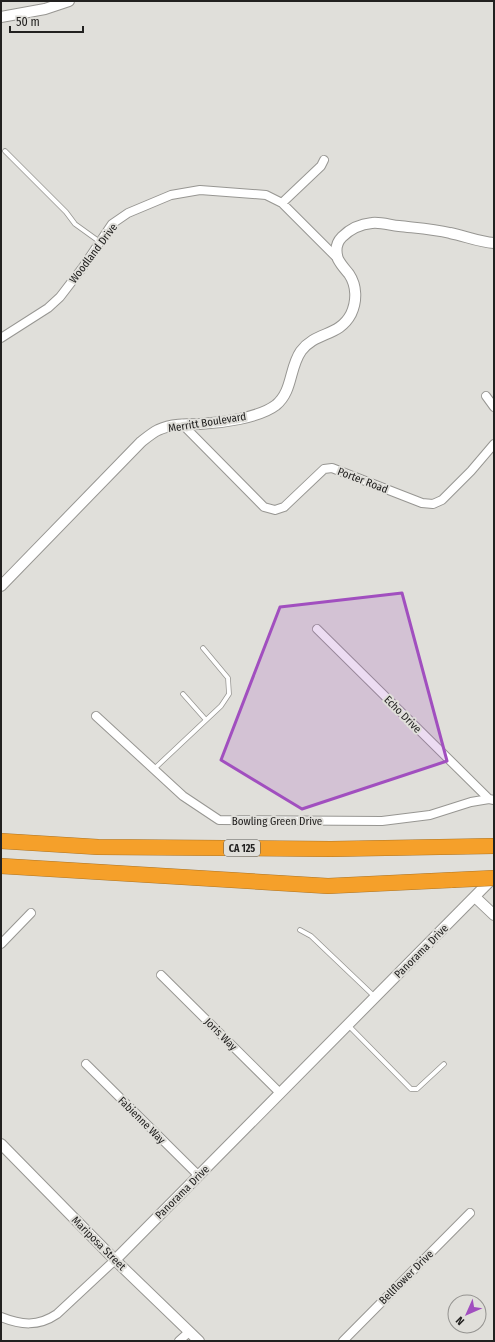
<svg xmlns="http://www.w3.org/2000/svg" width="495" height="1342" viewBox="0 0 495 1342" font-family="'Fira Sans Condensed',sans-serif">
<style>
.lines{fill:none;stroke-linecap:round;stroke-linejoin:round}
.service-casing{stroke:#979692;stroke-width:5.5}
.minor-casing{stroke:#979692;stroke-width:10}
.tertiary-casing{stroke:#979692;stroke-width:12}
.motorway-casing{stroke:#ab7426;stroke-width:16}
.service{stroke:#fff;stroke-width:4}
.minor{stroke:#fff;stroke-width:8}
.tertiary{stroke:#fff;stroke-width:10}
.motorway{stroke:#f5a02a;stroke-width:15}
.motorway-bridge-casing{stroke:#ab7426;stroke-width:16;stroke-linecap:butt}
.motorway-bridge{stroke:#f5a02a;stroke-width:15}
.marked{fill:#a14fbf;fill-opacity:0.2;stroke:#a14fbf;stroke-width:3;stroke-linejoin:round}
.labels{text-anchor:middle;stroke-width:4;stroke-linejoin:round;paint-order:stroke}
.shield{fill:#e0dfda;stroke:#5b5a58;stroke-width:1}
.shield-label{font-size:10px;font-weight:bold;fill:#222120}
.street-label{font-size:11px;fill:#222120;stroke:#e0dfda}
</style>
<rect width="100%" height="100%" fill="#e0dfda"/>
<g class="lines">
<!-- service casing -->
<g class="service-casing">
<path id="service" d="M5,151l61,61 9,12 25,18
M183,694l23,26
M154,769l67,-63 8,-12 -1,-16 -25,-30
M300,930l11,6 64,61
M348,1025l63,64h6l27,-25"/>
</g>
<!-- minor casing -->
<g class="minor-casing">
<path id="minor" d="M282,203l39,-37 3,-6
M1,338l47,-30 12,-11 23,-30 29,-43 16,-11 43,-18 29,-5 66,5 16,8 56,56
M486,396l8,11
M182,424l82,83 11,3 9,-3 40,-38 8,-1 90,35 11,1 9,-4 29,-29 23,-27
M317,629l172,170
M96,716l87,80 36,24 163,1 48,-6 41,-13 18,-3 5,1
M1,944l30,-31
M161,975l119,118
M86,1064l112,111
M1,1317c20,8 37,10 56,-3l58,-54
M179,1341l10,-9
M343,1341l127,-128"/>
</g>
<!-- tertiary casing -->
<g class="tertiary-casing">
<path id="tertiary" d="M1,17l44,-8 24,-8
M1,586l140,-144c5,-4 11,-9 17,-12 13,-6 28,-6 42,-6 21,-1 59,-6 76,-19 17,-14 13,-37 25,-54 15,-20 38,-14 50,-37 6,-13 6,-28 -2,-40 -4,-5 -8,-9 -11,-15 -3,-9 -2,-16 4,-22 8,-8 19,-13 30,-14 8,-1 18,2 27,3 17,2 34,3 51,7 15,3 29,9 44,10
M475,897l19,18
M1,1144l114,116 84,81
M115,1260l379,-383"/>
</g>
<!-- motorway casing -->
<g class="motorway-casing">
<path id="motorway" d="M1,841l97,6 233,2 163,-3
M1,866l327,20 124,-6"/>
</g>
<!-- service -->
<use href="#service" class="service"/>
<!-- minor -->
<use href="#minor" class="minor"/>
<!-- tertiary -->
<use href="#tertiary" class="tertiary"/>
<!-- motorway -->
<use href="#motorway" class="motorway"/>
<!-- motorway-bridge casing -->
<g class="motorway-bridge-casing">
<path id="motorway-bridge" d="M452,880l42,-2"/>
</g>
<!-- motorway-bridge -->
<use href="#motorway-bridge" class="motorway-bridge"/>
</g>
<!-- marked area -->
<path class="marked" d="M402,593l45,168 -145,48 -81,-49 59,-153z"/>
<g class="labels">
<!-- shield labels -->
<rect class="shield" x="224" y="840" width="36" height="16" rx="3"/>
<g class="shield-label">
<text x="242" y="852">CA 125</text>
</g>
<!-- street labels -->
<g class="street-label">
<text transform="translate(93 253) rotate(-53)" y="4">Woodland Drive</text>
<text transform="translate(207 422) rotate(-9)" y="4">Merritt Boulevard</text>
<text transform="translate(363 480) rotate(21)" y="4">Porter Road</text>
<text transform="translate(403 714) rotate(45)" y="4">Echo Drive</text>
<text x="277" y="825">Bowling Green Drive</text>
<text transform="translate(421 951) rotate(-45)" y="4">Panorama Drive</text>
<text transform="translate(221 1034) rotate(45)" y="4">Joris Way</text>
<text transform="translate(142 1120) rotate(45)" y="4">Fabienne Way</text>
<text transform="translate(182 1192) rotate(-45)" y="4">Panorama Drive</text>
<text transform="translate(99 1243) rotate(45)" y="4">Mariposa Street</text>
<text transform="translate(406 1277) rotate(-45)" y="4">Bellflower Drive</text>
</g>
</g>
<!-- border -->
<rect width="495" height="1342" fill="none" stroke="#222120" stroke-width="4"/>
<!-- north arrow -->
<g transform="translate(467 1314) rotate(225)"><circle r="19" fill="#e0dfda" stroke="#949390"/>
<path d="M0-3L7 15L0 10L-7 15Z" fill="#a14fbf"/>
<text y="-6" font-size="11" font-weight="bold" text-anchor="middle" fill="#222120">N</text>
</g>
<!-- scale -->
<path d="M10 26v6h73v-6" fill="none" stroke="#222120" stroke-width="2"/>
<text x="16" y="26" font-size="12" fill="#222120" stroke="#e0dfda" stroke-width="3" paint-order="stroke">50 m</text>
</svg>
